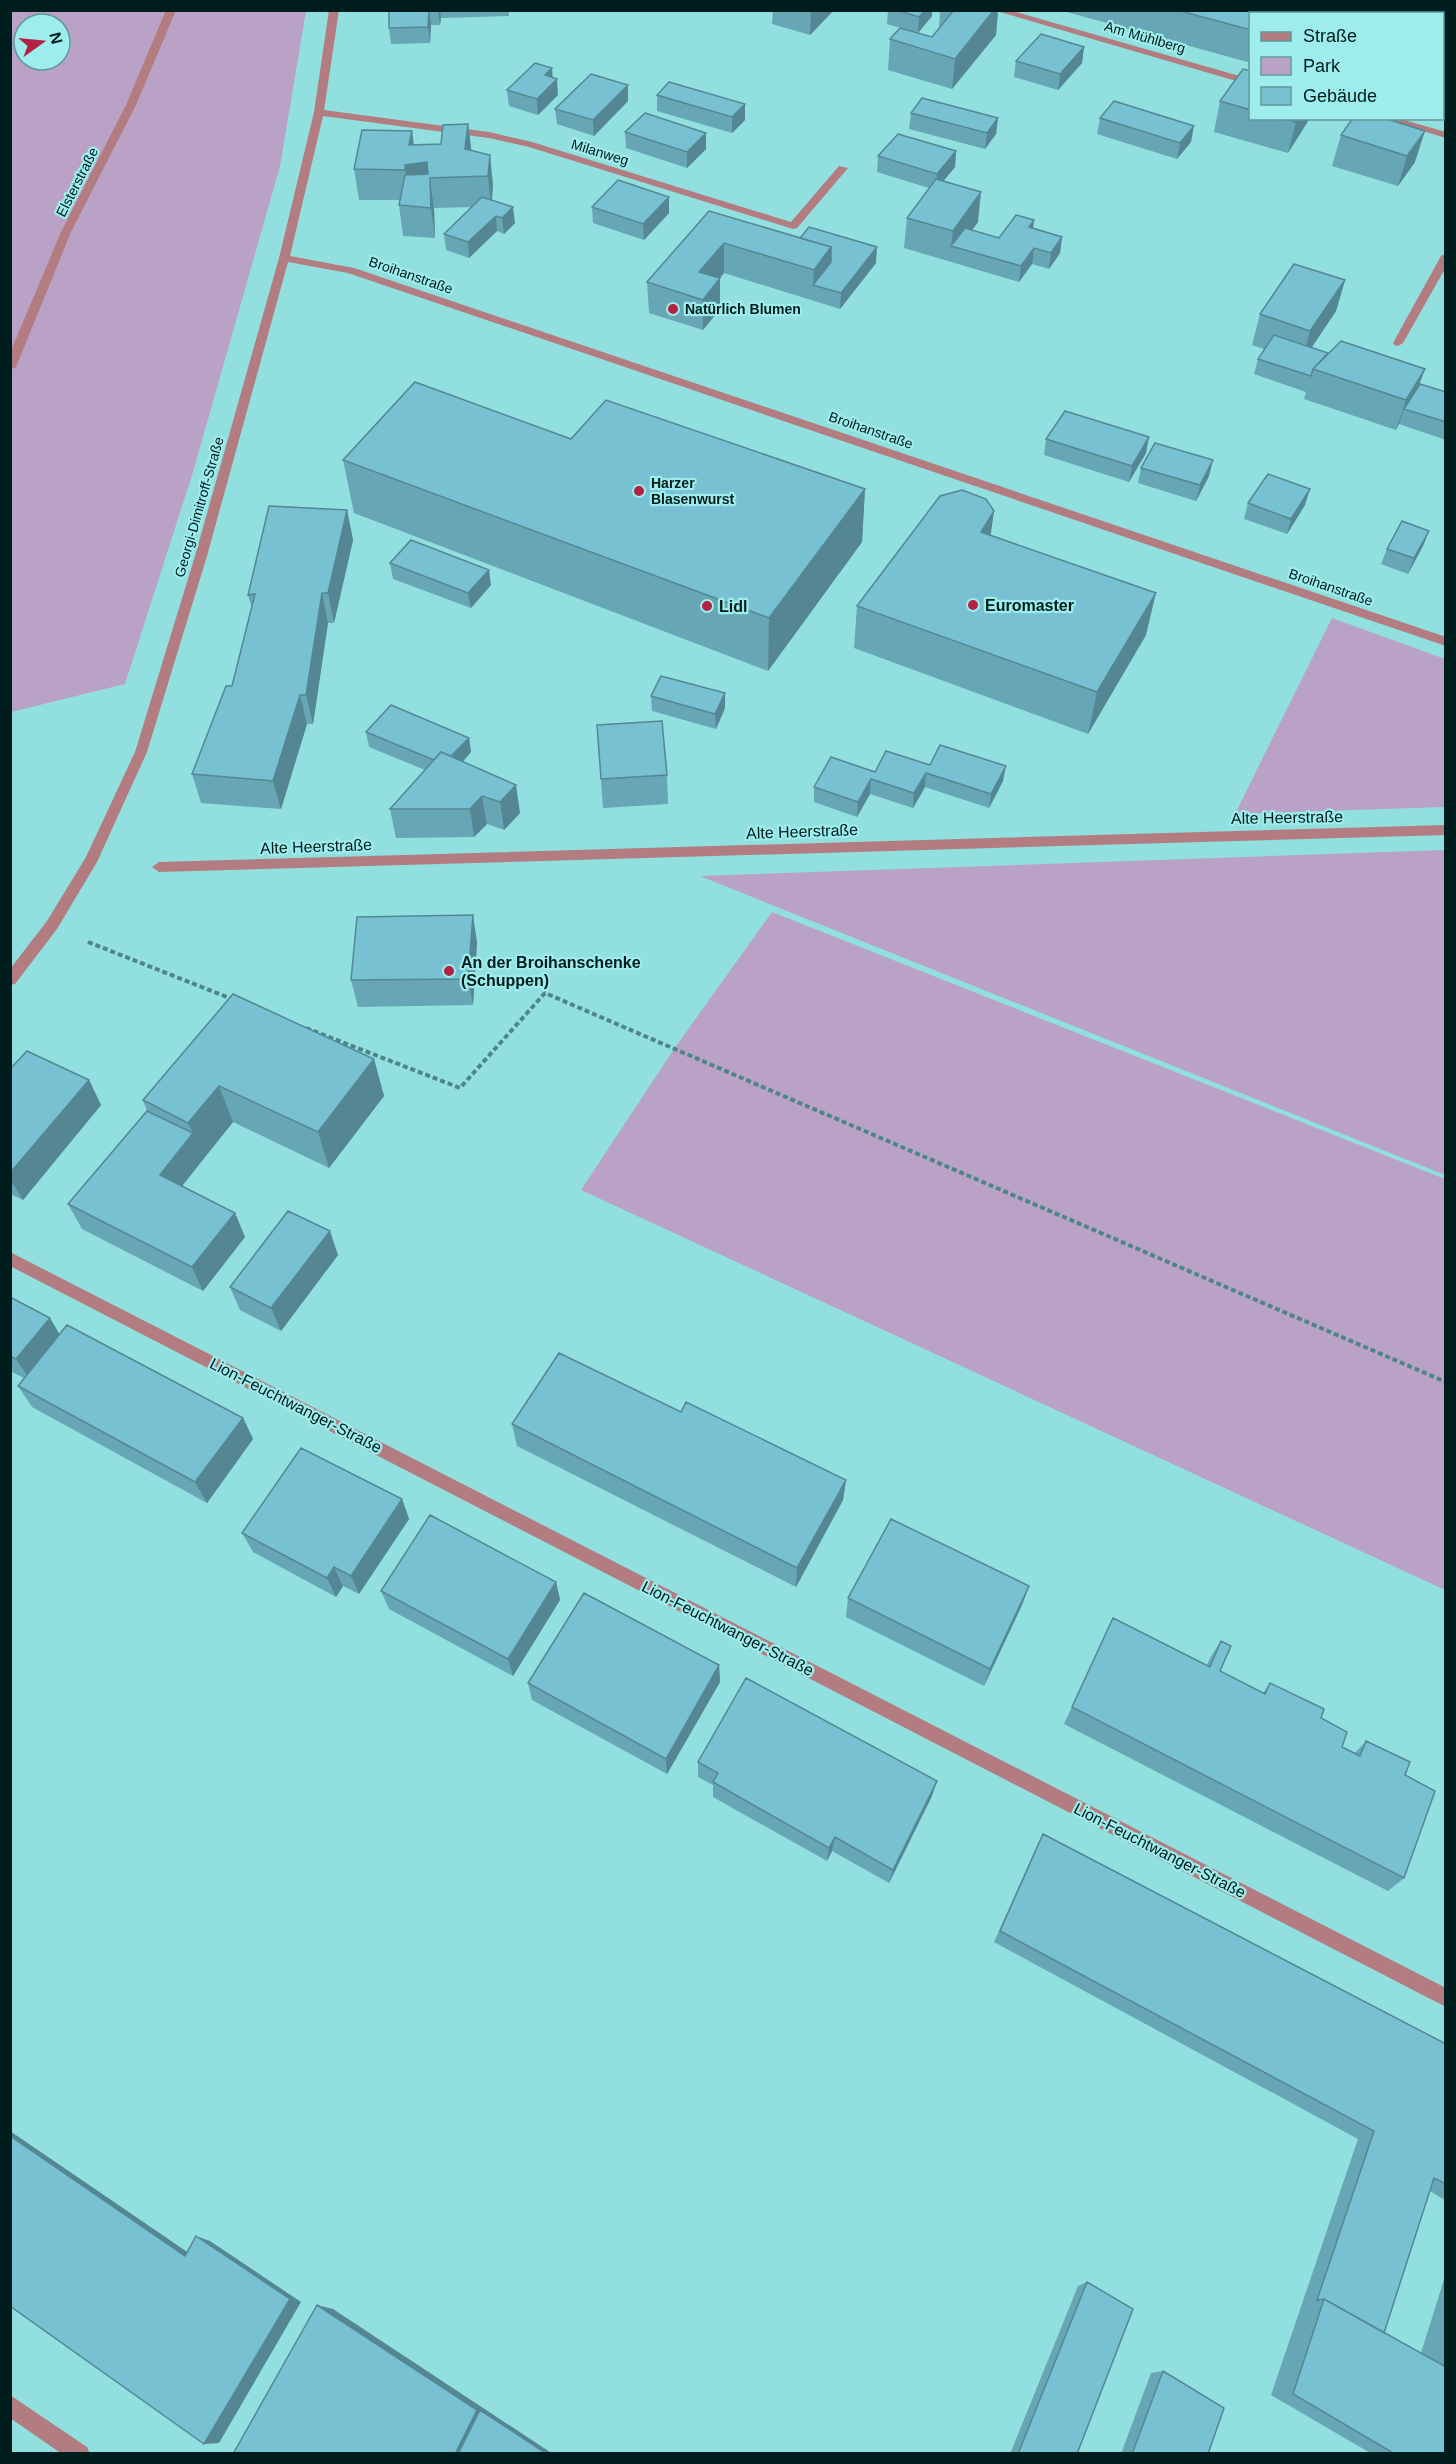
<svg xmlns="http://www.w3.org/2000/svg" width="1456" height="2464" viewBox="0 0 1456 2464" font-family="Helvetica,sans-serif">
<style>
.green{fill:#baa2c6;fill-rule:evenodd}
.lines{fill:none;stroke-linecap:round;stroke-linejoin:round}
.path{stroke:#4e8685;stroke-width:4;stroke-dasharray:5 3;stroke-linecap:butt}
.minor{fill:#b27c80;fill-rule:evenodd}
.wall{fill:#67a6b5}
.shaded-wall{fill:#548793}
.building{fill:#78c1d2;stroke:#548793;stroke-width:1.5}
.poi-dot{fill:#b42243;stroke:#9eeceb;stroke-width:2}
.labels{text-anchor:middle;stroke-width:4.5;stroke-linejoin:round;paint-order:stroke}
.far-street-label{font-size:14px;fill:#001d1d;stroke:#9eeceb}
.far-poi-label{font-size:14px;font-weight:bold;fill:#001d1d;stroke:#9eeceb;text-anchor:start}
.poi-label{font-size:16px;font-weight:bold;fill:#001d1d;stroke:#9eeceb;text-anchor:start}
.street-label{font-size:16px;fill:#001d1d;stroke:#9eeceb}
</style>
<rect width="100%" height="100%" fill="#91dfde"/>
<!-- green -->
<path class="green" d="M10,11h296l-26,155 -87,306 -68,212 -114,28zM24,24h36v36h-36z
M1332,618l113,41v148l-210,7z
M1445,850v325l-745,-299z
M772,912l673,267v411l-864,-400 93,-141z"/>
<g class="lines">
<!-- path -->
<path class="path" d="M88,942l144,57
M306,1028l154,60 85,-95 901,389"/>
<!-- minor -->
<path class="minor" d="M166,10h10l-40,95 -65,127 -55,135 -6,3v-17l51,-121 65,-127z
M329,10h10l-15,100 165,22 43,10 259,80 48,-56 9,2 -51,60 -4,1 -264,-82 -40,-9 -166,-22 -33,140 64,12 1092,369v9l-1098,-373 -60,-11 -81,294 -60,196 -50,110 -40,67 -42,55 -5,1v-16l37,-48 39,-64 49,-105 60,-196 84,-298 35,-146z
M993,10h16l241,69v6z
M1349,10h9l-1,4h-9z
M1379,118h18l49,14v6z
M1446,253v14l-43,76 -5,3 -4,-1 -1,-2 48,-87z
M1446,825v10l-1287,37 -7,-5 7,-5z
M10,1252l1436,736v19l-1436,-741z
M10,2395l77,52 3,7h-28l-52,-36z"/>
</g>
<!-- wall -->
<path class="wall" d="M389,10h120v6l-68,2 -1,7h-9l-1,18 -39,1 -2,-16z
M773,10h61l-24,25 -38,-11z
M888,10h44v6l-14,17 -31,-9z
M940,10h58l-2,25 -44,54 -64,-19 2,-31 42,-2 7,-8z
M1067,10h225l4,1 38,-1 -83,4v49l-184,-51z
M1443,17l3,1v36l-3,-1z
M1084,47l-2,16 -24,27 -44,-13 2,-16z
M1443,63l3,1v35l-3,6z
M1251,71v47h59l-22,35 -74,-21 6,-31z
M553,78l5,17 -20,20 -29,-9 -2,-16z
M657,95l88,9v16l-13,13 -75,-22z
M628,101l-34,35 -37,-12 -2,-15z
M911,113l87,5 -2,16 -11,15 -76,-20z
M1100,118l91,24 -14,17 -80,-25z
M1353,118l62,44 -17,24 -66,-20 9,-31z
M468,124l3,26 22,35 -1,15 23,23 -11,11 -7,-3 -28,27 -23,-8 -2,-16 27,-27 -37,1 1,30 -32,-2 -4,-31 1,-5h-41l-5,-31 60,-24 27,-1z
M625,132l81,17 -19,19 -61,-20z
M956,151l-1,16 -12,14 35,41 -6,8 27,8 35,-18 -1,9 29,8 -2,16 -11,16 -17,-5 -13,18 -115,-34 3,-30 22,-30 -52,-16 1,-16z
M669,197v16l-25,27 -51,-17 -1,-16z
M709,211l167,52 -36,46 -116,-36 -4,5v31l-17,21 -54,-17 -2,-31z
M1345,280l-9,31 -25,37 135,44v48l-47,-16 -3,6 -92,-31 2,-7 -52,-18 4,-15 6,-10 -12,-4 8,-31z
M571,439l294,50 -3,53 -94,129 -414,-158 -11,-53z
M1046,439l100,14 -17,29 -85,-27z
M1141,468l68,8 -13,25 -58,-18z
M1248,503l57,2 -18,29 -43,-15z
M347,510l6,30 -19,83h-6l-15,101h-6l-26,85 -80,-6 -9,-29 40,-88 20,-78 -4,-13z
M994,511l-4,24 156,100 -58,99 -234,-86 3,-42z
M1429,531l-6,15 -15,28 -27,-10 6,-15z
M390,563l101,22 -20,23 -78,-29z
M651,696l74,12 -9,21 -64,-18z
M597,725l70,50 1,29 -65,4z
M366,732l103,6 2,14 -8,10 57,51 -16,17 -17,-6 -13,13 -78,1 -6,-29 35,-39 -56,-23z
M930,765l73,16 -14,27 -64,-21 -12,21 -43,-14 -13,23 -43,-15v-15l61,-15z
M477,942l-4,63 -115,2 -7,-27z
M233,994l141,65 10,37 -55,72 -96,-46 -52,64 54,27 10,24 -42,54 -121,-62 -14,-25 79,-93 -4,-11z
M10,1069l79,11 12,25 -78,95 -13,-6z
M338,1255l-57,76 -41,-21 -10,-23z
M10,1297l49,37 184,84 10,21 -46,64 -175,-96 -14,-21 6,-8 -14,-7z
M681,1412l165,68 -3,20 -47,87 -279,-141 -5,-22z
M402,1499l7,20 -50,75 -16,-8 -7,11 -83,-45 -11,-19z
M556,1582l4,18 -47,76 -124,-67 -8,-18z
M1029,1586l-7,19 -38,81 -138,-69 2,-19z
M1113,1618l94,47 3,-7 11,-17 -1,30 43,22 7,-10 51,35 21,29 13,6 11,-12 39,34 -1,103 -16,13 -324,-167z
M719,1665l1,17 -53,92 -135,-74 -4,-17z
M698,1762l234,34 -43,87 -57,-32 -5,10 -114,-64v-12l-15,-8z
M1043,1834l403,210v154l-3,1 -13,-8 -46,142 37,20 25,-80v181h-74l-101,-59 87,-256 -364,-197 42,-94z
M1087,2282l-10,172h-67l68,-168z
M1163,2371l45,83h-87l30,-81z"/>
<!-- shaded-wall -->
<path class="shaded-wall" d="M429,10l2,15 -1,18 -2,-16z
M438,10h2l1,8 -1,7z
M811,10h23l-24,25z
M925,10h7v6l-14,17 1,-16z
M994,10h4l-2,25 -44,54 3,-30z
M1325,10h9l-1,4h-10z
M1084,47l-2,16 -24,27 2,-16z
M552,68l1,14 4,-3 1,16 -20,20 -1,-16 8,-24z
M628,85v16l-34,35 -1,-16z
M1446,90v9l-3,6v-6z
M745,104v16l-13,13v-16z
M998,118l-2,16 -11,15 2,-16z
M1298,118h12l-22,35 8,-31z
M468,124l4,31 -7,-6z
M1194,126l-3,16 -14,17 3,-16z
M412,131l4,31h11l7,46 1,30 -4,-30 -22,-7 -4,-31z
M1425,131l-10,31 -17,24 9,-30z
M706,133v16l-19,19v-16z
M956,151l-1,16 -19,23 1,-16z
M490,155l3,30 -2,22 -3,-31z
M981,192l-3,30 -19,26 -8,-2 2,-15z
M669,197v16l-25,27 -1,-16z
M513,207l2,16 -11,11 -2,-16z
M496,216l1,15 -28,27 -1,-16z
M1034,220l-2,16 -3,-9z
M1062,237l-2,16 -11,16 2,-16z
M724,243v30l-22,26 -3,-27z
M831,247l-1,31 -17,7 -1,15 2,-30z
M877,247l-1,16 -36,46 1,-16z
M1034,248l-2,16 -13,18 2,-16z
M720,278v31l-17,21v-30z
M1345,280l-9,31 -34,51 8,-31z
M1425,369l-11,30 -10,10 -5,15 -3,6 10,-30z
M1149,437l-3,16 -17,29 3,-16z
M1213,460l-4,16 -13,25 4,-16z
M865,489l-3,53 -94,129 1,-53z
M1310,489l-5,16 -18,29 4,-15z
M347,510l6,30 -19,83 -6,-30z
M994,511l-6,43 -7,-22z
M1429,531l-6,15 -15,28 6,-16z
M489,570l2,15 -20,23 -3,-15z
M322,593l6,30 -15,101 -7,-29z
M1156,593l-10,42 -58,99 9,-42z
M725,693v15l-9,21 -1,-15z
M300,695l7,29 -26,85 -8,-28z
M469,738l2,14 -24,26 -2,-14z
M1006,766l-3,15 -14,27 2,-14z
M926,773l-1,14 -12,21 1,-15z
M871,779l-1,15 -13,23 1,-15z
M516,785l4,28 -16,17 -4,-28z
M482,796l5,28 -13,13 -4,-28z
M473,915l4,27 -4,63 -5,-26z
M374,1059l10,37 -55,72 -11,-36z
M89,1080l12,25 -78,95 -13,-21v-6z
M219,1086l14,36 -62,78 -11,-25 33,-42 -5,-10z
M235,1213l10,24 -42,54 -11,-24z
M330,1231l8,24 -57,76 -10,-23z
M50,1318l13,22 -32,41 -15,-22z
M243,1418l10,21 -46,64 -12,-21z
M846,1480l-3,20 -47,87 1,-19z
M402,1499l7,20 -50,75 -8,-18z
M334,1567l9,19 -7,11 -9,-19z
M556,1582l4,18 -47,76 -5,-17z
M1029,1586l-7,19 -38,81 6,-17z
M719,1665l1,17 -53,92 -1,-15z
M937,1781l-5,15 -43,87 4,-13z
M835,1837l-3,14 -5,10 2,-13z
M10,2131l189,129 -14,-4 -175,-120z
M196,2236l14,5 91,61 -82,141 -15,1z
M317,2305l16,4 220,145h-98z"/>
<!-- building -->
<path class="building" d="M389,10h40l-1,17 -39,1z
M896,10h29l-6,7z
M954,10h40l-39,49 -65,-20 10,-11 32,9z
M1177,10h115l4,1v-1h29l-2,4h-72v16z
M1443,17l3,1v19l-3,-1z
M1041,34l43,13 -24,27 -44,-13z
M535,63l17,5 -7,7 12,4 -20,20 -30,-9z
M1443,63l3,1v19l-3,-1z
M1243,69l8,2v39l-31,-9z
M591,74l37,11 -35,35 -38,-11z
M669,82l76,22 -13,13 -75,-22z
M922,98l76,20 -11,15 -76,-20z
M1114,101l80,25 -14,17 -80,-25z
M645,113l61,20 -19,19 -62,-20z
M1282,118h16l-2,4z
M1353,118h31l41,13 -18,25 -66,-21z
M468,124l-3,25 25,6 -2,21 -58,2 1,30 -32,-3 6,-30 23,-1 -1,-12 -22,3v5l-51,-1 8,-39 50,1 -3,14 32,-1 2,-19z
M898,134l58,17 -19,23 -59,-18z
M936,179l45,13 -28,39 -46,-13z
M618,180l51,17 -26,27 -51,-17z
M482,197l31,10 -11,11 -6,-2 -28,26 -24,-8z
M709,211l122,36 -17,23 -90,-27 -25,29 21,6 -17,22 -56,-18z
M1016,215l18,5 -5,7 33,10 -11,16 -17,-5 -13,18 -70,-20 14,-18 34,10z
M809,227l68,20 -36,46 -28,-8 18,-23v-15l-31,-9z
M1294,264l51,16 -35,51 -50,-17z
M1274,335l54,18 -15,16 -2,7 -53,-17z
M1341,341l84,28 -19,31 -93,-31z
M415,382l156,57 35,-39 259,89 -96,129 -426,-158z
M1420,384l26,8v30l-42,-13z
M1065,411l84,26 -17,29 -86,-27z
M1155,443l58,17 -13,25 -59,-17z
M1268,474l42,15 -19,30 -43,-16z
M962,490l24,9 8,12 -13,21 175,61 -59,99 -240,-86 83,-110z
M269,506l78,4 -19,83h-6l-16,102h-6l-27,86 -81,-7 34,-88h6l23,-92 -7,1z
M1402,521l27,10 -15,27 -27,-9z
M411,540l78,30 -21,23 -78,-30z
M661,676l64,17 -10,21 -64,-18z
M391,705l78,33 -18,18 -10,-4 -7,8 -68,-28z
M662,721l5,54 -66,4 -4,-54z
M940,745l66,21 -15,28 -65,-21 -12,20 -43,-14 -13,23 -44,-15 17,-30 44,15 11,-21 44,14z
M441,752l75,33 -16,17 -18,-6 -12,13h-80z
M473,915l-5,64 -117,1 6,-63z
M233,994l141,65 -56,73 -99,-46 -31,37 -45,-23z
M27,1051l62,29 -79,93v-104z
M147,1111l46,22 -33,42 75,38 -43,54 -124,-63z
M288,1211l42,20 -59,77 -41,-21z
M10,1297l40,21 -34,41 -6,-3z
M67,1325l176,93 -48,64 -177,-96z
M559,1353l122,59 5,-10 160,78 -49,88 -285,-144z
M301,1448l101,51 -51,77 -17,-9 -7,11 -85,-45z
M430,1515l126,67 -48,77 -127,-68z
M891,1519l138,67 -39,83 -142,-71z
M584,1593l135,72 -53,94 -138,-76z
M1113,1618l97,49 11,-26 10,5 -11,25 45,23 5,-11 54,26 -3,9 26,14 -5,15 18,9 6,-15 44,21 -5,13 30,16 -31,87 -332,-171z
M746,1678l191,103 -44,89 -58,-33 -6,11 -116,-66 5,-9 -20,-11z
M1043,1834l403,210v140l-12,-6 -50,155 -60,-34 -7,1 57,-169 -374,-200z
M10,2136l175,120 11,-20 94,63 -86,145 -194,-138z
M1087,2282l46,27 -56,145h-59z
M1324,2299l120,67 2,-6v94h-51l-102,-60z
M317,2305l160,105 -22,44h-222z
M1163,2371l61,37 -16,46h-76z
M480,2410l67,44h-89z"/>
<!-- markers -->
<g class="poi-dot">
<circle cx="673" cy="309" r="6"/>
<circle cx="639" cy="491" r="6"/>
<circle cx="973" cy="605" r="6"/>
<circle cx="707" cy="606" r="6"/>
<circle cx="449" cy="971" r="6"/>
</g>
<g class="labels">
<!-- far-street labels -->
<g class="far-street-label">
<text transform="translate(1145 37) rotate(16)" y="5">Am Mühlberg</text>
<text transform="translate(600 152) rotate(17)" y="5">Milanweg</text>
<text transform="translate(77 182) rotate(-63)" y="5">Elsterstraße</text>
<text transform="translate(411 275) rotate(19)" y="5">Broihanstraße</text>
<text transform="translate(871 430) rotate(19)" y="5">Broihanstraße</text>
<text transform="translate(199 507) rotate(-74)" y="5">Georgi-Dimitroff-Straße</text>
<text transform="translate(1331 587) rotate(19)" y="5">Broihanstraße</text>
</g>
<!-- far-poi labels -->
<g class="far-poi-label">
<text x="685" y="314">Natürlich Blumen</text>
<text x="651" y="488">Harzer<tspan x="651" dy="16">Blasenwurst</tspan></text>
</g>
<!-- poi labels -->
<g class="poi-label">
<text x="985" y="611">Euromaster</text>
<text x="719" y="612">Lidl</text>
<text x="461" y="968">An der Broihanschenke<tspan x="461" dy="18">(Schuppen)</tspan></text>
</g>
<!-- street labels -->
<g class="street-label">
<text transform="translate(1287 817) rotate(-1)" y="6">Alte Heerstraße</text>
<text transform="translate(802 831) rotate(-2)" y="6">Alte Heerstraße</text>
<text transform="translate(316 846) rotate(-2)" y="6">Alte Heerstraße</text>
<text transform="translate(296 1405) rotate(27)" y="6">Lion-Feuchtwanger-Straße</text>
<text transform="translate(728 1628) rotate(27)" y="6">Lion-Feuchtwanger-Straße</text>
<text transform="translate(1160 1850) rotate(27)" y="6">Lion-Feuchtwanger-Straße</text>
</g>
</g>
<!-- border -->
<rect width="1456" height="2464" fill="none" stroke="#001d1d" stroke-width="24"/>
<!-- legend -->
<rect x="1249" y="12" width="195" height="108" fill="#9eeceb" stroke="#5f9999" stroke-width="1.5"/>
<rect x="1261" y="32" width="30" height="9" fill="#b27c80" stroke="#5f9999" stroke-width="1.5"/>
<text x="1303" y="42" font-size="18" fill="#001d1d">Straße</text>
<rect x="1261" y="57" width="30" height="18" fill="#baa2c6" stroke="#5f9999" stroke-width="1.5"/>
<text x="1303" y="72" font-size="18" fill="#001d1d">Park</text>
<rect x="1261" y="87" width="30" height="18" fill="#78c1d2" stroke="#5f9999" stroke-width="1.5"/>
<text x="1303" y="102" font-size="18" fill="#001d1d">Gebäude</text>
<!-- north arrow -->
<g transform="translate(42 42) rotate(75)"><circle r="28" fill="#9eeceb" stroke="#5f9999" stroke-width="1.5"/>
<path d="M0-4.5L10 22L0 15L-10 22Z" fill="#b42243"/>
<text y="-9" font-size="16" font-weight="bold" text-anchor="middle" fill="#001d1d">N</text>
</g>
</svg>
